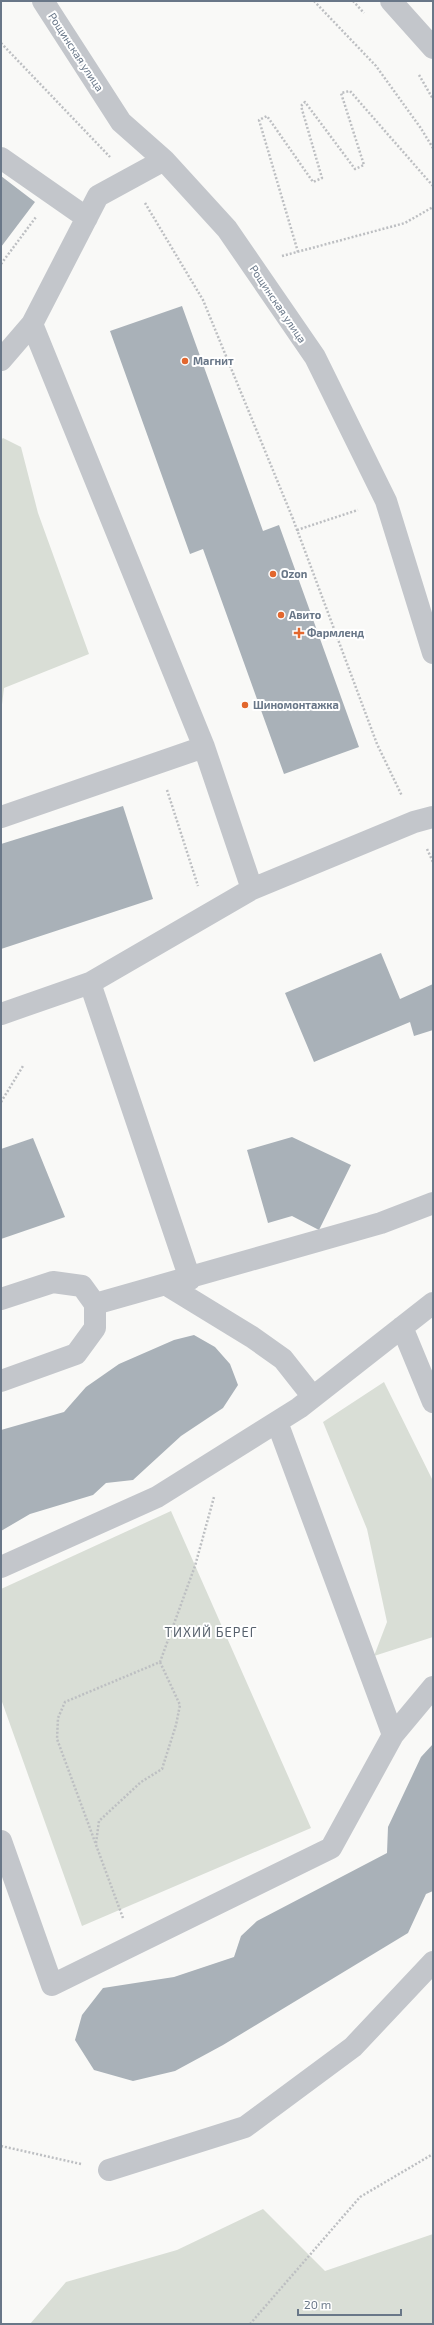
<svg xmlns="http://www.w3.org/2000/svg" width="434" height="2325" viewBox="0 0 434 2325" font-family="'Exo 2',sans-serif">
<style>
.green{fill:#d9ded6}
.building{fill:#a9b1b8}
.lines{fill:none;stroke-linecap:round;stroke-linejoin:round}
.path{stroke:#bdbfc2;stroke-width:2.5;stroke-dasharray:2 2;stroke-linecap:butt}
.minor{stroke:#c3c6cb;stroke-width:22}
.poi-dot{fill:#e2672e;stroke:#fff;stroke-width:1.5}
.labels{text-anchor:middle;stroke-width:4;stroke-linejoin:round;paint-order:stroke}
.street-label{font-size:11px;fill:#697788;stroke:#fff}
.poi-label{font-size:11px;font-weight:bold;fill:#697788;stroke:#fff;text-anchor:start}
.quarter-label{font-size:13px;letter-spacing:1px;fill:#57616d;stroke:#fff}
</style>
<rect width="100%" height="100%" fill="#f9f9f7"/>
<!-- green -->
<path class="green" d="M3,438l18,9 17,66 51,141 -85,34 -3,25v-273z
M384,1382l49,99v156l-59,19 13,-34 -20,-93 -44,-107z
M171,1511l140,317 -229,98 -81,-227v-110z
M263,2209l62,62 108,-37v90h-403l36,-42 111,-32z"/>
<!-- building -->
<path class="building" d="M1,176l34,26 -34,45z
M182,306l81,225 16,-6 80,222 -75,27 -81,-225 -13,5 -80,-223z
M123,806l30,93 -152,50v-105z
M381,953l19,46 33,-15v46l-19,6 -4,-14 -96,40 -29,-69z
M292,1137l59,28 -32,65 -27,-14 -24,7 -21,-73z
M33,1138l32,79 -64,22v-90z
M194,1335l21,12 15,17 8,21 -15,23 -42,28 -48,44 -27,3 -13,12 -63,19 -29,17v-101l63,-18 22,-25 33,-23 55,-24z
M433,1744v147l-7,3 -18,39 -185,112 -48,26 -42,10 -39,-11 -19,-30 7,-25 21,-27 71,-11 60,-20 7,-21 16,-15 130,-68 1,-26 33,-70z"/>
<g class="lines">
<!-- path -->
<path class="path" d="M314,1l62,65 44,61 13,21
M353,1l11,12
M1,43l109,114
M419,75l14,24
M145,203l58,97 90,219 84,225 25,52
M298,252l-39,-132 8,-4 46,66 9,-4 -21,-72 4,-4 50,67 9,-4 -23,-72 9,-2 83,95
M282,256l123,-33 28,-16
M1,264l35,-47
M297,530l61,-20
M167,790l31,96
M427,849l6,13
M1,1102l22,-36
M96,1843l3,-22 42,-39 21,-13 14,-44 4,-20 -20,-43
M123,1918l-66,-179 1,-21 7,-16 95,-40 35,-96 19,-69
M1,2146l80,18
M250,2324l110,-127 73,-43"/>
<!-- minor -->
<path class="minor" d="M43,1l78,121 43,38 63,69 88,128 71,144 47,152
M391,1l42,47
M1,158l86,60
M1,360l31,-36 66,-128 66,-36
M1,817l203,-70 -172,-423
M252,889l162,-67 19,-5
M1,1014l89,-31
M190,1279l-100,-296 162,-94 -48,-142
M167,1285l85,52 31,22 30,38
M1,1299l52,-17 29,4 13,18
M402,1327l31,75
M1,1381l75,-27 19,-26v-24l286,-81 52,-20
M277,1422l116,313
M1,1567l156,-70 142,-89 134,-105
M1,1841l51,144 279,-137 62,-113 40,-48
M109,2170l136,-43 108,-80 80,-85"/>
</g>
<!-- markers -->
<g class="poi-dot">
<circle cx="185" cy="361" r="4"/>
<circle cx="273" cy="574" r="4"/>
<circle cx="281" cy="615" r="4"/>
<path d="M297 627h4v4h4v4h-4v4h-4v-4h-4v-4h4z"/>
<circle cx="245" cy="705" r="4"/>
</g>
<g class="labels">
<!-- street labels -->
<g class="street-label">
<text transform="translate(76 52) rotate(57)" y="4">Рощинская улица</text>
<text transform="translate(278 304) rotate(56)" y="4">Рощинская улица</text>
</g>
<!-- poi labels -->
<g class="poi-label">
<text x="193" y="365">Магнит</text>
<text x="281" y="578">Ozon</text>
<text x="289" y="619">Авито</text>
<text x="307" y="637">Фармленд</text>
<text x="253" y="709">Шиномонтажка</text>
</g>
<!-- quarter labels -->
<g class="quarter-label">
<text x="211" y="1637">ТИХИЙ БЕРЕГ</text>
</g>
</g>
<!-- border -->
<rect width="434" height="2325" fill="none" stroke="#697788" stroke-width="4"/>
<!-- scale -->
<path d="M298 2309v6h103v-6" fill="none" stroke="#697788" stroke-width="2"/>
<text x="304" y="2309" font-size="12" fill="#697788" stroke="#ffffff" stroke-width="3" paint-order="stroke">20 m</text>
</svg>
